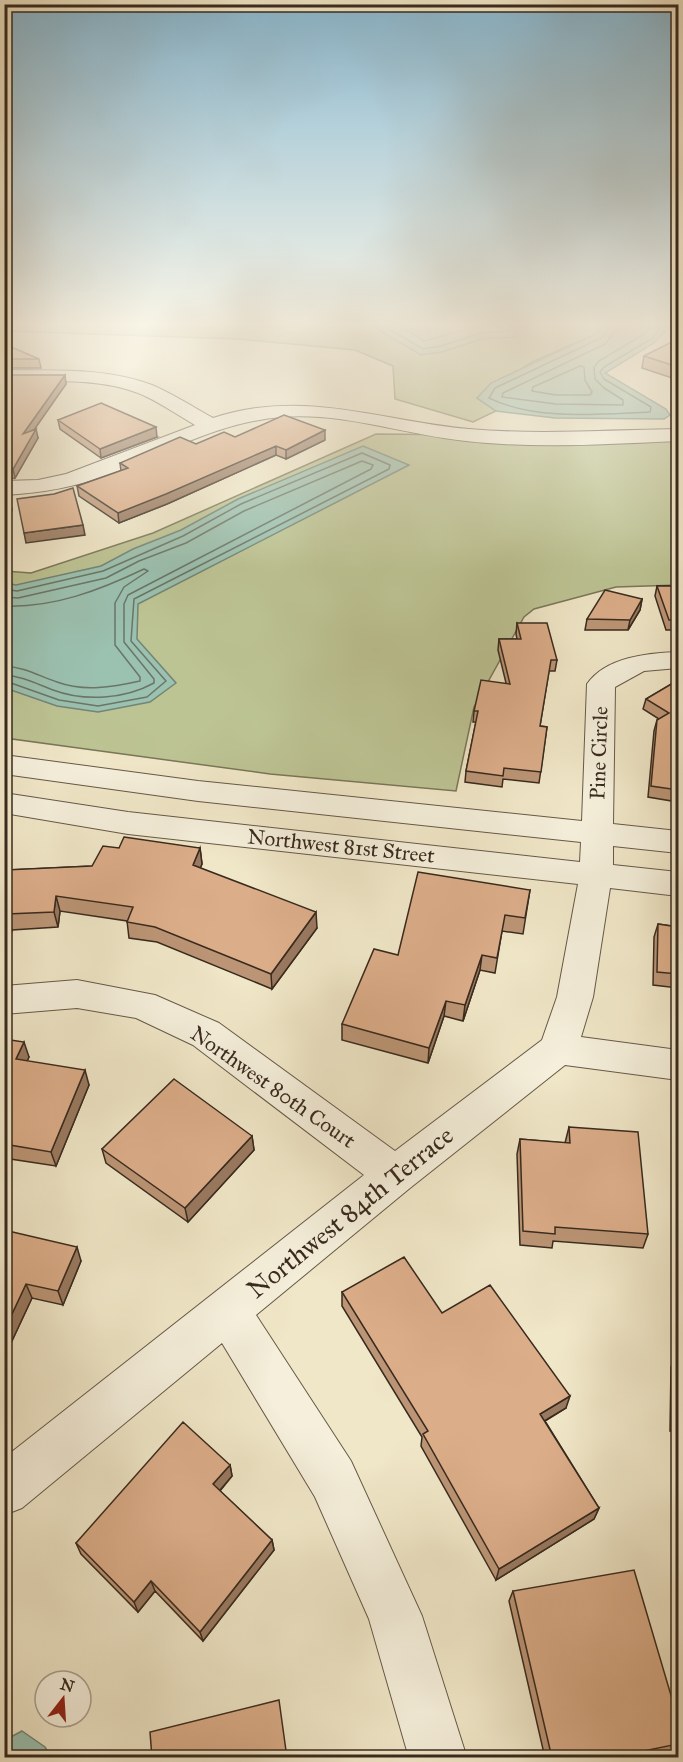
<svg xmlns="http://www.w3.org/2000/svg" width="683" height="1762" viewBox="0 0 683 1762" font-family="'IM FELL Great Primer',serif">
<style>
.green{fill:#bdc494;stroke:#7a7759;stroke-width:1.5}
.water{fill:#9bc1b0;stroke:#738576;stroke-width:1.5}
.lines{fill:none;stroke-linecap:round;stroke-linejoin:round}
.shore{stroke:#6a7667;stroke-width:1.5}
.minor-casing{stroke:#665948;stroke-width:2}
.minor{fill:#f5efdb;fill-rule:evenodd}
.wall{fill:#bc9576;stroke:#382a1e;stroke-width:1.5}
.shaded-wall{fill:#997960;stroke:#382a1e;stroke-width:1.5}
.building{fill:#dbad89;stroke:#382a1e;stroke-width:1.5}
.labels{text-anchor:middle;stroke-width:4.5;stroke-linejoin:round;paint-order:stroke}
.street-label{font-size:21px;fill:#382a1e;stroke:#f5efdb}
.near-street-label{font-size:26px;fill:#382a1e;stroke:#f5efdb}
</style>
<rect width="100%" height="100%" fill="#f0e7c8"/>
<filter id="stains"><feTurbulence type="fractalNoise" baseFrequency=".00333" numOctaves="4"/><feColorMatrix values="0 0 0 0 .2 0 0 0 0 .09 0 0 0 0 .02 0 0 0 .5 -.17"/></filter>
<radialGradient id="worn" r=".72"><stop offset=".6" stop-color="#630" stop-opacity="0"/><stop offset="1" stop-color="#630" stop-opacity=".3"/></radialGradient>
<!-- green -->
<path class="green" d="M5,322h601l-8,11 -66,29 -55,36 19,13 -23,11 -78,-23 -2,-33 -38,-16 -117,-11 -233,-8z
M376,434l302,3v148l-62,2 -82,22 -10,8 -50,90 -18,84 -186,-17 -265,-36v-167l26,2 122,-40z"/>
<!-- water -->
<path class="water" d="M389,322h129l-2,15 -34,2 -40,13 -21,3 -46,-27z
M606,322h68l-20,21 -49,30 61,36 4,6 -6,4 -109,-1 -59,-7 -19,-13 14,-15 107,-50z
M363,446l46,19 -271,139 -1,35 39,44 -26,19 -52,10 -41,-6 -52,-18v-105l11,2 85,-19 32,-17 48,-19 57,-31z
M22,1731l23,16 6,10h-46v-17z"/>
<g class="lines">
<!-- shore -->
<path class="shore" d="M388,322l1,7 34,20 18,-3 40,-13 28,-2 3,-9
M395,322l29,19 56,-16 24,-3
M610,322l-1,6 -8,10 -106,50 -6,10c47,23 110,16 161,14l1,-5 -47,-28 -4,-7 4,-5 47,-28 15,-17
M617,322l-1,9 -11,13 -102,49 -1,4 54,7 67,1v-5l-19,-12 -9,-9 -1,-12 5,-6 47,-28 10,-11
M580,366l4,1 1,13 7,12 -2,3h-34l-24,-4 1,-4z
M4,589l13,2 86,-20 80,-35 58,-32 121,-51 28,12 -1,4 -255,130 -3,42 35,40 -19,16 -49,9 -39,-6 -48,-17h-7
M4,597l14,1 88,-20 33,-17 47,-18 58,-32 118,-50 11,4 -2,4 -243,126 -4,9v38l30,37v4c-29,16 -69,19 -101,7 -16,-6 -31,-14 -49,-15
M4,606c50,2 96,-16 140,-37l4,2 -24,16 -9,16v42l25,32v4c-27,6 -56,11 -83,1 -18,-6 -33,-15 -53,-16"/>
<!-- minor casing -->
<g class="minor-casing">
<path id="minor" d="M4,370c49,1 101,-3 148,15 21,9 41,22 61,33 90,-30 167,3 256,11 69,6 139,1 209,0v12c-70,3 -142,8 -212,0 -61,-6 -123,-29 -184,-24 -62,5 -115,35 -171,57 -35,13 -70,19 -107,21v-14l34,-1 28,-6 129,-49c-19,-11 -37,-24 -57,-32 -41,-16 -90,-11 -134,-11z
M678,652v16l-34,3 -29,16 -2,137 65,7v22l-65,-7v19l65,7v24l-68,-8 -17,109 -12,40 97,13v30l-113,-15 -155,123 -154,127 95,146 71,155 45,142h-58l-40,-139 -54,-122 -93,-154 -200,165 -18,7v-57l360,-283 -171,-130 -57,-27 -59,-10 -73,6v-28l73,-6 78,15 64,28 176,128 147,-111 15,-43 21,-113 -450,-50 -124,-21v-20l124,19 452,50 1,-20 -383,-41 -194,-27v-19l194,26 384,40 5,-137c19,-27 61,-31 91,-32z"/>
</g>
<!-- minor -->
<use href="#minor" class="minor"/>
</g>
<!-- wall -->
<path class="wall" d="M678,339v41l-36,-12 2,-12z
M4,344l35,15 2,9h-37z
M4,375l62,9 -32,45 4,9 -23,40 -11,1z
M58,420l99,17 -56,21 -41,-29z
M235,437l90,3 -39,19 -10,-4 -109,49 -48,19 -40,-27 -2,-10 44,-15 -1,-8 76,-19z
M657,586h21v44h-12l-11,-34z
M642,599l-2,11 -12,20h-43l2,-11z
M517,623l40,37 -2,11h-6l-9,55 7,1 -8,56 -36,-4 -1,8 -37,-5 1,-11 10,-49h-3l1,-11 32,-28 -8,-33 1,-11h18l-1,-5z
M678,680v122l-30,-5 6,-66 3,-11 2,-1 -16,-10 3,-10z
M119,848h81l2,16 -2,4 117,60 -45,61 -115,-47 -28,-4 -2,-17 -67,-10 -2,16 -46,3 -3,11 -5,1v-81l5,9 83,-4z
M530,890l-7,44 -21,-3 -7,42 -15,-3 -17,51 -19,-5 -16,47 -86,-23v-16l56,-69z
M658,924l20,3v61l-25,-3 1,-48z
M4,1039l25,18 -2,4 62,24 -33,81 -52,-8z
M569,1127l79,107 -5,14 -90,-7 -1,7 -32,-3 -3,-91 3,-15 45,4z
M252,1136l2,14 -66,72 -82,-59 -4,-14z
M4,1230l77,31 -18,44 -31,-7 -28,60z
M342,1292l100,21 124,95 -21,13 54,87 -5,11 -98,61 -75,-134 1,-9 -80,-131z
M677,1354h1v78l-8,-1 1,-64z
M230,1465l2,11 -12,15 52,49 2,10 -71,91 -48,-50 -17,21 -57,-58 -5,-11z
M513,1591l165,128v30l-40,9h-93l-36,-157z"/>
<!-- shaded-wall -->
<path class="shaded-wall" d="M65,375l1,9 -41,59 -2,-9z
M156,427l1,10 -56,21 -1,-9z
M36,429l2,9 -23,40 -2,-9z
M325,430v10l-39,19v-9z
M276,446v9l-109,49 -48,19 -1,-10z
M10,500l2,10 -8,12v-13z
M83,525l2,10 -59,8 -2,-10z
M642,599l-2,11 -12,20 2,-10z
M200,848l2,16 -7,17 -2,-16z
M6,861l5,16 -6,-7z
M56,896l4,15 -2,16 -4,-15z
M316,912l1,16 -45,61 -1,-15z
M7,914l5,16 -3,11 -4,-15z
M482,955l-2,15 -17,51 2,-16z
M446,1001l-2,15 -16,47 1,-15z
M24,1042l5,15 -8,17 -5,-15z
M85,1070l4,15 -33,81 -5,-14z
M252,1136l2,14 -66,72 -3,-14z
M77,1247l4,14 -18,44 -5,-14z
M26,1284l6,14 -28,60v-27z
M570,1396l-4,12 -30,18 4,-12z
M230,1465l2,11 -17,20 -2,-12z
M599,1508l-5,11 -98,61 3,-11z
M272,1540l2,10 -71,91 -3,-9z
M151,1581l4,10 -17,21 -4,-10z"/>
<!-- building -->
<path class="building" d="M678,339v28l-34,-11z
M4,344l35,15h-35z
M4,375h61l-42,59 13,-5 -23,40h-9z
M101,403l55,24 -56,22 -42,-29z
M284,415l41,15 -39,20 -10,-4 -110,48 -48,19 -41,-27 51,-18 -8,-5 60,-26 16,7 28,-12 11,5z
M73,488l10,37 -59,8 -7,-34 37,-5z
M10,500l-6,9v-8z
M657,586h21v34h-9z
M605,590l37,9 -12,21 -43,-1z
M517,623h30l10,37h-6l-11,66 7,1 -6,45 -37,-4 -1,8 -37,-5 12,-60h-4l7,-31 29,4 -11,-45h22z
M678,680v110l-27,-4 6,-66 12,-7 -23,-14z
M124,837l76,11 -7,17 123,47 -45,62 -116,-47 -28,-5 6,-15 -77,-11 -2,16 -47,2 -3,12v-65h2l-1,9 87,-4 11,-20 16,2z
M418,872l112,18 -5,28 -20,-3 -8,43 -15,-3 -17,50 -19,-4 -17,47 -87,-24 32,-75 24,6z
M658,924l20,3v47l-21,-2z
M4,1039l20,3 -8,17 69,11 -34,82 -47,-8z
M174,1079l78,57 -67,72 -83,-59z
M569,1127l69,5 10,102 -93,-7v7l-32,-3 -3,-92 50,4z
M4,1230l73,17 -19,44 -32,-7 -22,47z
M404,1257l38,56 48,-28 80,111 -30,18 59,94 -100,61 -76,-135 5,-3 -86,-139z
M677,1354h1v65h-1z
M183,1422l47,43 -17,19 59,56 -72,92 -49,-51 -17,21 -58,-59z
M634,1570l44,149v25l-69,14h-57l-39,-167z
M279,1700l8,58h-135l-2,-26z"/>
<!-- sky -->
<linearGradient id="sky" x2="0" y2="1"><stop stop-color="#89b9d2"/><stop offset="0.57" stop-color="#f8f4e6"/><stop offset="1" stop-color="#f8f4e6" stop-opacity="0"/></linearGradient>
<rect width="683" height="569" fill="url(#sky)"/>
<g class="labels">
<!-- street labels -->
<g class="street-label">
<text transform="translate(599 753) rotate(-88)" y="7">Pine Circle</text>
<text transform="translate(341 846) rotate(6)" y="7">Northwest 81st Street</text>
<text transform="translate(273 1087) rotate(35)" y="7">Northwest 80th Court</text>
</g>
<!-- near-street labels -->
<g class="near-street-label">
<text transform="translate(350 1212) rotate(-39)" y="9">Northwest 84th Terrace</text>
</g>
</g>
<!-- margin -->
<rect width="683" height="1762" fill="none" stroke="#f0e7c8" stroke-width="24"/>
<rect x="6" y="6" width="671" height="1750" fill="none" stroke="#382a1e" stroke-width="3"/>
<rect x="12" y="12" width="659" height="1738" fill="none" stroke="#382a1e" stroke-width="1.5"/>
<!-- north arrow -->
<g transform="translate(63 1699) rotate(17)"><circle r="28" fill="#f5efdb" stroke="#a9a08f" stroke-width="1.5"/>
<path d="M0-4.5L10 22L0 15L-10 22Z" fill="#8f2418"/>
<text y="-9" font-size="16" font-weight="bold" text-anchor="middle" fill="#382a1e">N</text>
</g>
<rect width="100%" height="100%" filter="url(#stains)"/>
<rect width="100%" height="100%" fill="url(#worn)"/>
</svg>
